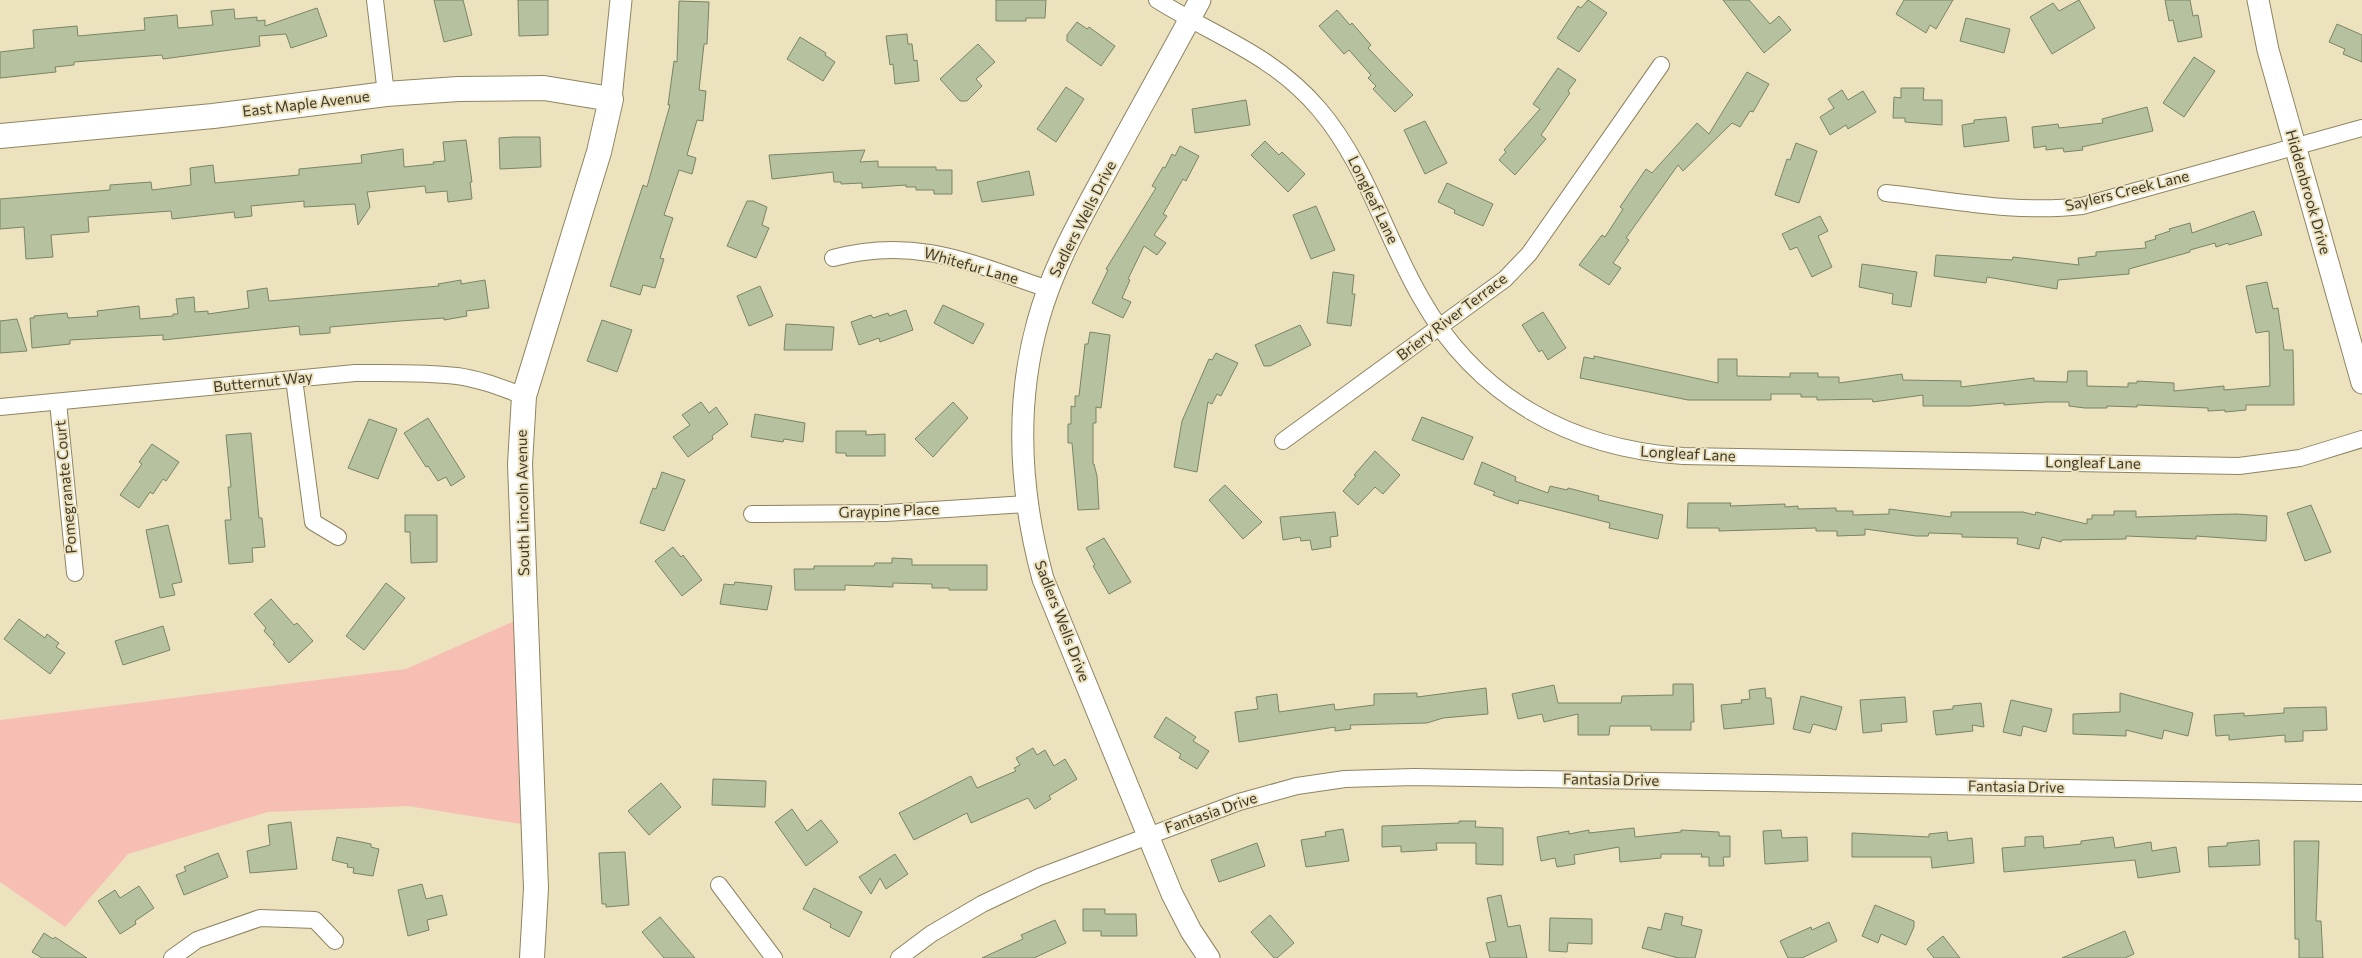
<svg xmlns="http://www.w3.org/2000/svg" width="2362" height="958" viewBox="0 0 2362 958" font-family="Commissioner,sans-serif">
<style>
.green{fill:#f7beb3}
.building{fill:#b5c19f;stroke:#798564}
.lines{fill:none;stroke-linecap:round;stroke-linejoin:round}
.minor-casing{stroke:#8e8462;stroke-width:18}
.tertiary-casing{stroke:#8e8462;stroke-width:23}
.secondary-casing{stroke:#8e8462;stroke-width:26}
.minor{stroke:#fff;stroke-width:16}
.tertiary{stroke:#fff;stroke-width:21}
.secondary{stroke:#fff;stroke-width:24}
.labels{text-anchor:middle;stroke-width:4;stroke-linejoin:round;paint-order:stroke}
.street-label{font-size:15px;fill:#3e3a2c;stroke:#ede2be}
</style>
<rect width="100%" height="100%" fill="#ede2be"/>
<!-- green -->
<path class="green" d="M526,616l8,210 -126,-20 -140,6 -140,42 -63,73 -65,-45v-162l406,-51z"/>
<!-- building -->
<path class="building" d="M434,0h29l9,35 -28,7z
M518,0h30v35l-29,1z
M996,0h50l-1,18h-19v3h-30z
M1588,0l19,13 -28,39 -22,-14 21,-32 3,2z
M1723,0h26l21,24 9,-8 12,14 -27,23z
M1904,0h49l-17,29 -6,-4 -4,8 -30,-19z
M2079,0l16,28 -43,26 -22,-37 23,-14 6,8z
M2165,0h25l3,16 5,-1 4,22 -24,5 -5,-22 -4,1z
M679,1l30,1 -2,42h-3l-5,46 7,1 -3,30 -6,-1 -10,35 9,3 -4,16 -13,-4 -15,45 9,3 -13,40 4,1 -9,29 -12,-3 -3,10 -30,-9 33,-101 4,2 23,-82h-2l6,-44 3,1z
M317,8l10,28 -36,12 -5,-14 -27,2 1,10 -97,13 -1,-4 -88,7v3l-19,2 1,5 -56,6v-26l34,-4 -1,-18 44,-4 1,10 67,-6 -1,-12 33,-3 1,13 35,-3 -2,-14 23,-2 1,10 22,-2v4l8,-1v6z
M1337,10l13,15 2,-2 19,22 -3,3 45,47 -18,17 -22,-23 3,-3 -8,-8 3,-3 -22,-25 -5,4 -25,-28z
M1966,18l44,11 -6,24 -44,-12z
M1077,22l10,7 2,-2 26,19 -14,20 -34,-25v-6z
M2337,24l25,11v27l-19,-8 2,-5 -16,-7z
M907,34l1,10h4l2,17 3,-1 2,21 -24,3 -2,-20 -3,1 -4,-29z
M800,37l26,16 -1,2 10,7 -12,19 -36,-22z
M978,44l17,18 -19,17 6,7 -15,15h-7l-20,-22z
M2194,57l21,14 -31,46 -21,-14z
M1558,68l18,12 -8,11 2,2 -29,42 5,4 -31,36 -16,-15 7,-8 -2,-2 36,-41 -7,-5z
M1747,72l22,12 -16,28 -3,-1 -10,16 -8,-4 -49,48 -5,-6 -52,73 3,2 -16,23 8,5 -12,17 -30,-20 23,-30 3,2 18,-28 -3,-2 26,-38 6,4 45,-50 12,11z
M1066,87l18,12 -28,43 -19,-13z
M1901,88h23l-1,12h19v25l-37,-3v-4h-12l1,-21 7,1z
M1842,90l6,10 15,-9 13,21 -28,17 -2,-4 -16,10 -10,-18 14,-9 -6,-9z
M1246,100l4,25 -55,8 -3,-24z
M2147,107l6,24 -71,16 1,3 -19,2 -1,-4 -17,2v-4l-12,2 -2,-21 26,-3 1,4 44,-5 -1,-4z
M2006,117l3,24 -45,6 -2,-22 12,-2v-3z
M1425,121l22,42 -22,11 -21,-44z
M514,137h26l1,30 -41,2 -1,-31z
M466,140l6,42h-2l2,17 -24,3 -1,-11 -21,2 -1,-7 -58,6 3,15 -12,18 -3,-21 -51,3v-6l-53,5 1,10 -17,2 -1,-6 -62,7 -1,-8 -83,6 1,15 -38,3 2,22 -27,2 -2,-32 -24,2v-30l110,-9v-5l41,-3 1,8 39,-5 -1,-17 23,-3 2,18 84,-8v-6l63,-6 -1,-8 42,-6 1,18 30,-3 -1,-2 12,-1 -2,-19z
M1265,141l14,14 3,-3 23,22 -17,18 -37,-37z
M1796,143l21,8 -18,52 -24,-8 12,-36 3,1z
M1180,146l19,10 -13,25 -3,-2 -20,35 4,2 -13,19 12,8 -9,12 -13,-9 -16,33 2,1 -8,18 9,4 -8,16 -31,-15 16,-33 -2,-1 50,-81 -4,-2 11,-19 2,1 7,-14 3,2z
M865,150l-5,12 18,-1v6h58v3h16v24h-18v-4h-18v-3h-10v-2l-44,3v-5l-21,1v-2h-7l-1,-10 -61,7 -3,-24z
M1029,171l5,24 -52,7 -5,-20z
M1447,183l46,21 -10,22 -29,-13 1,-3 -17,-8z
M747,201h6l14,6 -5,18 7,3 -13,30 -29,-12z
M1316,206l19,44 -24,9 -18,-44z
M2254,211l8,24 -33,10 -1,-2 -12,4 -1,-4 -25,7v2l-61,17v5l-71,6 -1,9 -70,-12 -1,6 -52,-7 2,-21 76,5 1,-3 66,8 -1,-7 18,-2v-4l50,-4 -1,-6 11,-3 -1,-3 15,-5 -1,-2 21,-6 2,10z
M1820,216l8,15 -10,5 14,31 -20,10 -15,-30 -7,3 -8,-16z
M1862,264l55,8 -6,35 -19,-3 1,-10 -34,-7z
M1333,272l21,3 -2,19h3l-4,32 -24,-3z
M461,280v4l24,-4 4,28 -23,3 1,5 -23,4v-2l-44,3 -70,6v6l-30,2 -1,-9 -136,14v-5l-93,5v4l-38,4 -2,-30h4v-2l33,-3 1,5 30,-2 -1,-5 42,-5 1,13 33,-3v-2h5l-2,-15 18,-2 1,15 13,-1v3l41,-6 -2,-17 20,-3 2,13 170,-15 -1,-2z
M2267,282l6,27 5,-1 6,42h9l1,55h-48v5l-21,2v-2l-17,1v-3l-71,-3v2l-30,-1v2h-22l-16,-2v-4h-22l-43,3v-2l-34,3h-47v-11l-50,7 -1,-3 -55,1v-3h-16v-3h-30v6h-83l-108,-22 4,-21 10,2v-3l124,27v-24h19v17l53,1v-4h28v4h21v6l63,-9 1,6 58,1v6l73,-9v3l33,1 1,-11h19v15l41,1v-4h9v-2l37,2v8l50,-5v4l46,-4 -1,-55 -13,2 -10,-47z
M760,286l13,30 -24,10 -12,-30z
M943,305l41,19 -11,20 -39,-21z
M906,310l7,20 -33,12 -1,-4 -20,7 -8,-23 20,-7 2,3 15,-5 1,3z
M1543,312l23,36 -18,12 -6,-10 -3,2 -17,-27z
M17,319l10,32 -27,2v-32z
M602,320l30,10 -15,42 -30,-11z
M786,324l48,3 -2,23h-48z
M1300,325l11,20 -41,21h-6l-9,-21z
M1090,332l20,3 -9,73 -5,-1v16h-3v41h1l3,12 2,33 -21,1 -6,-67h-4v-19h3v-18l4,1v-11h4l6,-52h3z
M1216,353l22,10 -17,33 -4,-2 -5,10 -4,-2 -11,70 -23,-5 8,-46 27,-62 3,1z
M701,402l8,11 7,-6 12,17 -16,12 1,3 -25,18 -15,-20 17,-12 -8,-10z
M953,402l15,16 -35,39 -18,-18z
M755,414l50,9 -2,19 -19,-3 -1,3 -32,-5z
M1422,417l51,20 -10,23 -51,-20z
M428,418l37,59 -14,9 -5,-9 -8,4 -10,-15 -2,1 -22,-34z
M369,419l28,10 -19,50 -30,-11z
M836,431h30v4l19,-1v22h-39v-3h-10z
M251,433l8,85h3l3,29 -13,1 1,14 -24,2 -4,-44h6l-3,-33h3l-5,-52z
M152,444l27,18 -13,19 -3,-2 -10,15 -3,-2 -11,16 -19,-13 22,-31 -3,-2z
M1375,451l25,24 -17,19 -8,-7 -17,18 -15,-14 13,-15 -2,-1z
M1482,462l34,15 -1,4 33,12 2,-7 17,4 1,-2 31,8 -1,4 65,15 -5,24 -49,-11 1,-5 -91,-23 -1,4 -25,-9 2,-3 -21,-8z
M662,472l23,8 -21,51 -24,-8 13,-35 3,1z
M1225,485l37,37 -19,17 -34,-39z
M1688,503h43l-1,3 55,-2v3l13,-1v3l38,-1v3h17v4l36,-1v-5l62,8v-5h72l12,3 1,-3 51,12v-5h5v-4h22v-4h22v6l100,-3 31,2 -1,25 -70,-5v3l-70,-3v3l-64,1 -1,2 -19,-5 -3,12 -22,-5 1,-6 -56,-1v-3l-33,-1 -1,3h-12l-51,-7v6l-28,1v-5h-21v-3l-97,3v-3h-32z
M2311,505l20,47 -26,9 -18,-48z
M1335,512l3,24 -8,1 1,10 -19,3 -2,-10 -9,1 -1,-4 -17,3 -3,-23z
M405,515h32v47l-26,1 -1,-31h-5z
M168,525l14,57 -10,2 3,11 -15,3 -14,-68z
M1104,538l27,44 -22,12 -16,-28 2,-1 -9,-17z
M673,547l8,10 2,-2 19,25 -20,16 -27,-35z
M892,558l20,1v6h75v25h-38v-2h-17v-4l-39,-1v4l-48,-2v5h-50l-1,-21h20v-3h60l1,-3h17z
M735,582l37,4 -5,24 -47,-6 4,-20 10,1z
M386,583l19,15 -41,52 -18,-14z
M271,599l23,26 3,-2 16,18 -24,22 -16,-19 2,-1 -11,-12 2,-3 -12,-14z
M19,619l26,19 2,-4 12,9 -3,4 9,6 -15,21 -46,-35z
M163,626l7,24 -47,15 -8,-24z
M1673,684h20l1,38h-3v8h-40v-4h-41l-1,9h-31v-21l-34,8 -2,-8 -24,5 -6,-25 42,-9 4,18h63l1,-7 51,-1z
M1486,688l2,26 -45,4 -16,5 -77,2 1,4 -16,2v-4l-96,15 -4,-30 23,-3 -2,-12 21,-3 2,18 55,-8 1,6 39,-5v-11l43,-1v4z
M1765,688l1,10h5l3,26 -50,5 -3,-24 21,-2 -1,-3 9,-1 -1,-9z
M2120,693l73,20 -5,23 -24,-6 -2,9 -36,-9v6l-53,-2v-20l47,-2z
M1801,696l41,11 -6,23 -23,-6 -3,9 -17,-4z
M1905,697l2,25 -26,2 1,7 -19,2 -3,-33z
M2011,700l41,9 -6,23 -23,-6 -2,10 -18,-4z
M1981,703l3,24 -12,-2 1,6 -37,4 -3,-24 20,-2v-3z
M2326,707l1,23 -24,1v10l-18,1v-7l-56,5v-5l-13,1 -2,-21 30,-2v3l40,-3v-5z
M1166,717l30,20 -3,4 16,10 -12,18 -18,-11 2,-4 -27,-17z
M1033,748l4,7 8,-5 9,16 11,-7 12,20 -28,17 2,3 -16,10 -7,-11 -57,25 -4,-10 -53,27 -15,-27 72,-37 6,12 39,-17 -2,-3 6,-3 -4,-7z
M713,779l53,2 -1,26 -53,-2z
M661,783l20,24 -32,28 -21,-24z
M792,809l15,22 14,-11 17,22 -32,24 -31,-44z
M1459,821h17l-1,6 28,1v37l-27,-1v-21h-40l1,7 -36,2v-6l-19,1v-21l77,-3z
M291,822l6,47 -47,4 -3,-22 23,-6 -2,-20z
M1634,828l1,9 46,-5v-2l38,2v4h11v21h-7l1,9h-15v-9h-8l1,-3h-41v4l-41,4 -1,-15 -45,8 1,9 -18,3 -2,-9 -14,3 -4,-24 32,-6v3l20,-4v3z
M1343,829l6,32 -43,6 -5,-27 25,-4 -1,-4z
M1781,830l1,8 25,-1 1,24 -43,3 -2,-33z
M1947,832l1,9 24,-3 2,25 -42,5 -1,-11h-79v-24l77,4v-3z
M2043,836l1,12 37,-4v-3l32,-4 2,11 36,-6 1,9 24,-4 4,25 -42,6 -3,-18 -131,12 -2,-24 23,-2v-9z
M337,837l34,7v3l8,2 -6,27 -20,-3 1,-5 -7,-1 1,-3 -16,-4z
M2259,840l1,25 -51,2 -1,-20 19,-1v-3z
M2294,841h25l-3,80h5l2,37h-24v-19h-4z
M1257,843l8,23 -46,16 -8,-22z
M625,852l4,53 -23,2v-3h-4l-3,-51z
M218,853l10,24 -44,18 -8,-20 10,-4 -2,-4z
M895,854l13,20 -22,15 -6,-11 -9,16 -12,-17z
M422,884l4,15 16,-4 5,20 -20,5 2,10 -21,6 -10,-46z
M139,886l15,22 -19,13 1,3 -16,10 -22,-33 17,-11 5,8z
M814,888l48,24 -13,25 -19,-10 1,-3 -28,-15z
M1501,895l7,32 12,-2 7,33h-37l-4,-15 10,-2 -9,-43z
M1875,905l39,16v6l-8,18 -25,-11 -3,9 -16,-7z
M1083,909h22v5h31l1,22h-36v-5h-18z
M1665,913l18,4 -2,8 21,5 -7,28h-17l-36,-10 6,-21 13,3z
M1270,915l24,28 -17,15h-3l-23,-26z
M660,917l35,41h-31l-22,-26z
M1550,918l42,1v25l-24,-1 -1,9 -18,-1z
M1055,920l11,23 -32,15h-52l41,-19 -2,-4z
M1829,922l8,19 -35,17h-14l-8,-17 31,-14 1,3z
M2125,931l9,23 -9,4h-63z
M44,933l9,6 2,-2 32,21h-45l-10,-6z
M1943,936l17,22h-26l-7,-9z"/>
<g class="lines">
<!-- minor casing -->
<g class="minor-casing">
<path id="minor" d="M375,0l11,94
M1157,0c59,37 115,54 162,109 47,55 66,127 102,189 56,99 150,151 262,158l556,10 61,-8 62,-19
M1886,193c65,7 131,21 196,13l280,-78
M833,258c83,-22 138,5 215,31
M294,379l19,143 25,15
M58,402l17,171
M0,407l355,-34c34,0 68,-1 102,3 23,3 45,12 67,20
M1283,441l222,-162 24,-25 132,-189
M752,514l134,-1 140,-9
M719,885l55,73
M172,958l25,-18 63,-22 55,2 20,21
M899,958l32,-24 51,-30 57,-27 200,-75 58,-16 48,-7 69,-2 948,16"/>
</g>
<!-- tertiary casing -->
<g class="tertiary-casing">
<path id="tertiary" d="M1200,0c-30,56 -61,111 -91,166 -27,50 -56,100 -71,155 -24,86 -18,173 5,258l129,315 19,37 18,27
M2258,0l10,50 94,333
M611,99l10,-99"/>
</g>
<!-- secondary casing -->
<g class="secondary-casing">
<path id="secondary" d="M0,136l213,-20 173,-22 72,-5 86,-1 67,11 -12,53 -75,244 -4,68 16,424 -4,70"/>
</g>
<!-- minor -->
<use href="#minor" class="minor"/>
<!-- tertiary -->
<use href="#tertiary" class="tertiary"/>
<!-- secondary -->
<use href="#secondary" class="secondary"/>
</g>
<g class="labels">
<!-- street labels -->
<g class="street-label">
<text transform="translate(306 104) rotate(-7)" y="5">East Maple Avenue</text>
<text transform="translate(2127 191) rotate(-14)" y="5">Saylers Creek Lane</text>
<text transform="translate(2308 192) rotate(74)" y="5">Hiddenbrook Drive</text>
<text transform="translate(1373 200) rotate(64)" y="5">Longleaf Lane</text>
<text transform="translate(1083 219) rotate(-63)" y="5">Sadlers Wells Drive</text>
<text transform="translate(971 266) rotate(16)" y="5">Whitefur Lane</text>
<text transform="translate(1452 317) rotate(-37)" y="5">Briery River Terrace</text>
<text transform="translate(263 382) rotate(-6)" y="5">Butternut Way</text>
<text transform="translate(1688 454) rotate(3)" y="5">Longleaf Lane</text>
<text transform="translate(2093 463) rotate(1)" y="5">Longleaf Lane</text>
<text transform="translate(66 487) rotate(-95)" y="5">Pomegranate Court</text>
<text transform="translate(523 503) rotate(-91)" y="5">South Lincoln Avenue</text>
<text transform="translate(889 511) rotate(-2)" y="5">Graypine Place</text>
<text transform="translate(1062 621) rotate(69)" y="5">Sadlers Wells Drive</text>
<text transform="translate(1611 780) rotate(1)" y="5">Fantasia Drive</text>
<text transform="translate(2016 787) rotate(1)" y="5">Fantasia Drive</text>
<text transform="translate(1211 813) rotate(-19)" y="5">Fantasia Drive</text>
</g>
</g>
</svg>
